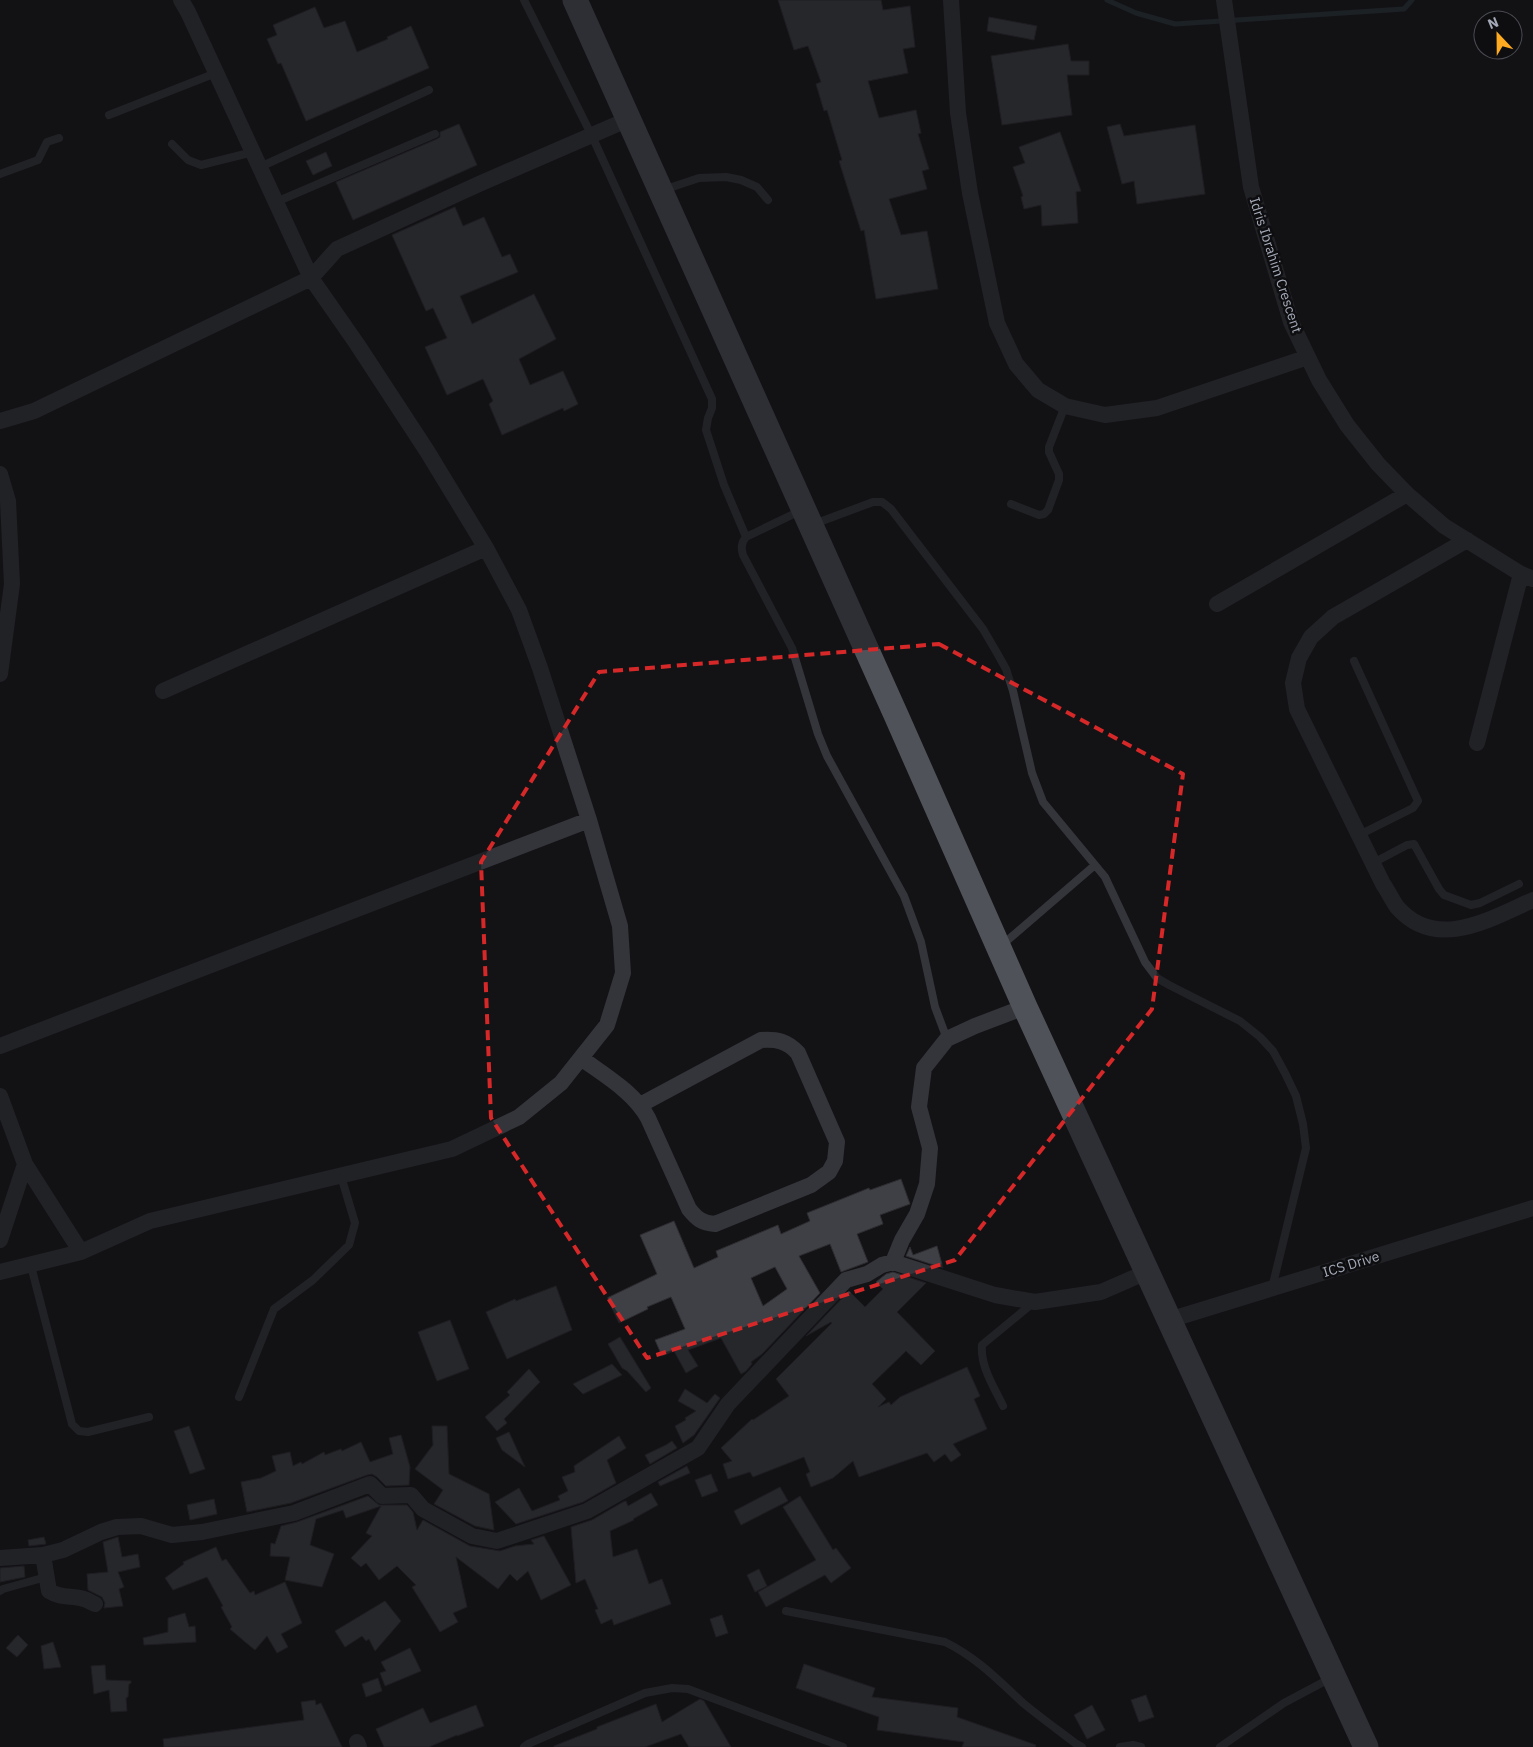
<svg xmlns="http://www.w3.org/2000/svg" width="1533" height="1747" viewBox="0 0 1533 1747" font-family="'IBM Plex Sans',sans-serif">
<style>
.lines{fill:none;stroke-linecap:round;stroke-linejoin:round}
.stream{stroke:#29333a;stroke-width:5}
.building{fill:#3f4045;stroke:#2d2d31;fill-rule:evenodd}
.service{stroke:#34353b;stroke-width:8}
.minor{stroke:#34353b;stroke-width:16}
.primary{stroke:#50525a;stroke-width:25}
.marked{fill:none;stroke:#d62828;stroke-width:4;stroke-dasharray:10 6;stroke-linejoin:round}
.labels{text-anchor:middle;stroke-width:5;stroke-linejoin:round;paint-order:stroke}
.street-label{font-size:14px;fill:#a4aab7;stroke:#0e0e10}
</style>
<rect width="100%" height="100%" fill="#131315"/>
<g class="lines">
<!-- stream -->
<path class="stream" d="M1107,0l29,13 39,11 229,-15 8,-9"/>
</g>
<!-- building -->
<path class="building" d="M778,0h103l2,10 27,-4 5,41 -12,2 5,24 -40,8 11,37 37,-8 5,23 -3,1 11,35 -7,2 5,18 -38,10 12,36 26,-4 11,58 -62,10 -12,-69 -3,1 -22,-70 3,-1 -15,-50 -3,1 -8,-27 5,-2 -13,-36 -14,4z
M315,7l9,21 21,-7 12,31 31,-13 -1,-2 24,-11 18,42 -123,53 -25,-58 -3,1 -11,-25 10,-4 -4,-10z
M989,17l48,9 -3,14 -47,-9z
M1068,44l3,17h18v14h-22l5,40 -70,10 -11,-69z
M459,124l18,41 -124,55 -17,-38 101,-43 3,-2v-5z
M1120,124l4,12 71,-11 10,69 -68,10 -3,-23 -12,3 -15,-57z
M1060,132l21,59 -5,1 2,31 -36,3 -1,-21 -17,4 -3,-12 2,-1 -10,-29 12,-4 -6,-16z
M326,152l6,14 -19,9 -7,-14z
M455,207l8,19 21,-9 18,40 8,-3 8,18 -58,24 12,28 62,-30 22,45 -37,20 11,26 33,-14 15,33 -14,7 -1,-3 -61,27 -13,-31 4,-3 -10,-22 -36,16 -22,-48 22,-9 -14,-30 -7,3 -34,-76z
M901,1179l9,25 -30,11 3,9 -26,10 11,28 -27,10 -11,-28 -31,12 21,37 -58,61 -11,8 1,2 -6,7 -5,3 -20,-36 -33,12 10,16 -12,7 -12,-22 -12,5 -7,-16 30,-11 -14,-32 -24,10 1,2 -29,14 -12,-25 50,-24 -17,-39 34,-14 20,47 24,-11 -2,-6 62,-26 3,9 29,-13 -3,-8 62,-25 1,2zM775,1267l12,22 -24,17 -12,-28z
M937,1246l6,22 -37,-12 4,-9 3,8z
M893,1272l33,11 -29,29 38,39 -14,14 -15,-14 -34,33 14,15 -8,8 11,-5 2,3 9,-8 67,-30 13,29 -6,3 13,30 -34,15 8,11 -10,7 -6,-8 -11,8 -7,-9 -68,24 -6,-16 -20,17 -22,9 -5,-13 4,-2 -6,-15 -51,20 -3,-5 -22,7 -5,-15 9,-3 -11,-13 31,-29 1,1 36,-24 -13,-17 56,-56 -1,-1 -25,14 43,-45 16,16 18,-18 -7,-7 10,-8z
M556,1286l16,44 -65,29 -21,-47 29,-13 1,2z
M450,1320l19,49 -32,12 -19,-49z
M620,1337l31,51 -5,4 -19,-21 -5,-3 -14,-24z
M612,1364l10,11 -39,19 -10,-10z
M529,1369l11,13 -36,37 3,4 -10,8 -12,-14 25,-22 -3,-3z
M685,1389l22,14 8,-9 5,4 -26,37 -11,8 -8,-17 11,-6 -1,-2 11,-7 -18,-10z
M189,1426l16,43 -15,5 -16,-43z
M432,1426h15l2,48 40,20 5,36 -19,-4 -41,-22 9,-14 -28,-21 18,-24z
M509,1432l16,35 -23,-17 -6,-12z
M401,1435l9,32 -1,18 -23,1 -9,-9 -5,-3 -5,1 -76,28 -44,9 -6,-30 20,-4 15,-7 -4,-15 18,-4 3,14 8,-4 1,2 22,-12 1,3 16,-6 1,2 19,-9 9,20 23,-8 -4,-16z
M619,1436l7,12 -19,12 9,23 -33,19 -67,22 -21,-22 24,-14 13,23 28,-11 -2,-4 10,-5 -6,-14 13,-5 -1,-6z
M672,1441l5,7 -27,16 -5,-9 21,-10z
M687,1466l3,7 -30,13 -2,-4z
M711,1474l7,17 -16,6 -7,-17z
M780,1487l8,14 -47,24 -7,-14z
M651,1493l7,12 -25,14 1,1 -24,11 3,26 24,-8 12,35 13,-5 9,25 -57,21 -2,-6 -11,5 -6,-14 3,-1 -13,-30 -9,4 -5,-56 21,-7 31,-18 3,-1 2,5z
M368,1496l11,9h28l6,7 4,18 6,-10 47,26 30,5 15,-5 19,-2 -3,-4 13,-4 27,49 -30,15 -13,-29 -11,10 -7,-7 -12,15 -42,-32 11,50 -14,6 5,9 -18,10 -28,-45 4,-2 -19,-19 -18,14 -13,-17 -5,4 -10,-9 21,-22 -6,-3 15,-27 -35,12 -3,-8 -27,9 -6,26 24,9 -12,33 -37,-7 5,-23 -20,-1 1,-13 4,1 6,-18 16,-4z
M800,1496l33,54 3,-2 15,20 -20,15 -6,-8 -59,32 -8,-15 58,-32 -33,-53z
M214,1499l3,15 -27,6 -3,-15z
M44,1537l2,7 -17,2 -1,-6z
M118,1537l4,20 16,-3 2,13 -22,5 6,15 -5,2 4,17 -19,2 1,-5 -3,-6 -14,-7 -1,-16 21,-2 -5,-30z
M216,1547l6,14 4,-2 24,34 4,-2 1,4 30,-13 17,41 -21,11 7,13 -11,6 -10,-17 -12,14 -11,-9 -14,-12 2,-2 -11,-20 2,-1 -16,-29 -34,13 -8,-12 19,-14 -1,-2z
M24,1566l1,11 -25,5v-14z
M759,1569l8,17 -12,6 -8,-17z
M385,1601l16,20 -26,30 -6,-12 -3,2 -4,-5 -17,11 -10,-16z
M185,1613l4,14 6,-1 1,16 -52,3 -1,-7 25,-6v-14z
M722,1615l6,18 -12,4 -6,-18z
M18,1635l10,10 -11,12 -11,-9z
M53,1642l8,25 -17,2 -3,-23z
M410,1648l11,23 -36,15 -5,-13 6,-2 -5,-9z
M804,1664l71,24 -3,9 86,11 -1,9 79,28 -1,2h-73l2,-5 -87,-12 2,-13 -83,-29z
M105,1665l1,15 25,1v2l-2,1 -1,13 -2,1 1,13 -16,1 -2,-22 -15,4 -3,-28z
M378,1678l4,13 -16,6 -4,-13z
M1146,1695l8,22 -15,5 -8,-22z
M700,1699l4,2 27,46h-42l-8,-13 -36,13h-91v-1l43,-17v-2l59,-23 6,18z
M315,1700l1,5 5,-2 21,44h-178l-1,-8 141,-19 -3,-18z
M476,1705l8,21 -27,10v-1l-28,12h-45l-8,-18 47,-21 7,15z
M1092,1705l13,25 -18,9 -13,-24z"/>
<g class="lines">
<!-- service -->
<path class="service" d="M524,0l68,136 120,263v9l-4,10 -2,12 18,55 22,52
M109,115l107,-42
M172,144l16,16 13,5 52,-13
M260,167l169,-77
M0,174l38,-14 9,-18 12,-4
M663,190l36,-12 27,-1 15,3 16,7 11,13
M276,202l159,-68
M1011,504l28,11 5,-1 4,-4 11,-30v-6l-10,-22v-5l16,-41
M800,511l-54,26c-5,6 -5,11 -3,18l49,93 26,86 9,22 77,140 17,46 14,65 12,32
M814,524l59,-22h9l9,7 92,120 14,24 9,16 7,22 19,82 11,29 62,75 40,85 12,16 12,7 71,36 20,16 13,14 12,22 11,23 7,28 3,24 -34,140
M1354,661l64,140 -5,7 -54,27
M1373,863l34,-18 7,-1 25,45 5,6 27,10 9,-2 39,-19
M1002,945l93,-80
M31,1266l41,158 7,7 9,1 61,-15
M239,1397l35,-88 39,-29 36,-35 6,-22 -14,-47
M1003,1406c-9,-19 -23,-40 -21,-61l51,-42
M0,1591l3,-2 43,-12
M786,1611l159,31c31,15 53,38 78,61 17,14 35,27 52,40l7,4
M524,1747l4,-3 117,-51 27,-5 16,1 155,58
M1120,1747l13,-2 8,2
M1220,1747l64,-44 47,-25"/>
<!-- minor -->
<path class="minor" d="M951,0l7,113 12,80 27,130 19,41 22,26 27,16 40,9 52,-7 151,-51
M1224,0l27,187 40,135 28,58 28,45 31,39 29,30 37,32 77,48 12,5
M0,421l34,-10 277,-133 26,-29 142,-65 150,-65
M0,474l8,27 4,83 -12,90
M1467,540l-134,77 -22,20 -12,21 -6,25 4,26 86,175c5,7 9,16 14,23 39,45 93,12 136,-7
M1217,604l190,-110
M163,691l323,-143
M1477,743l44,-169
M0,1046l589,-226
M581,1058c23,17 53,34 67,60l41,91c8,10 13,14 26,15l96,-39 18,-13 6,-11 2,-19 -39,-89c-11,-12 -21,-14 -37,-13l-121,65
M0,1096l25,68 56,88
M0,1240l25,-76
M893,1262l102,33 40,7 66,-10 46,-20
M0,1272l81,-20 69,-31 302,-72 67,-32 42,-34 46,-58 16,-52 -3,-47 -31,-106 -49,-152 -21,-58 -33,-62 -59,-97 -70,-107 -46,-66 -123,-266 -7,-12
M1169,1320l364,-112
M43,1555l6,36c13,8 22,4 35,8 4,1 8,4 11,5
M0,1558l43,-3 20,-5 38,-18 16,-5 24,-1 31,9 30,-3 92,-19 76,-29 12,12 29,-1 12,14 49,27 25,5 90,-30 111,-63 30,-44 118,-124 21,-6 15,-9 11,-3 9,-22 15,-26 10,-30 3,-36 -11,-41 5,-39 23,-29 28,-13 50,-19
M357,1742l2,5"/>
<!-- primary -->
<path class="primary" d="M575,0l321,715 129,292 341,740"/>
</g>
<!-- marked area -->
<path d="M0 0H1533V1747H0ZM939,644l244,130 -31,235 -197,251 -308,98 -156,-240 -10,-256 118,-190z" fill="#131315" fill-opacity=".55" fill-rule="evenodd"/>
<path class="marked" d="M939,644l244,130 -31,235 -197,251 -308,98 -156,-240 -10,-256 118,-190z"/>
<g class="labels">
<!-- street labels -->
<g class="street-label">
<text transform="translate(1276 265) rotate(72)" y="5">Idris Ibrahim Crescent</text>
<text transform="translate(1351 1264) rotate(-17)" y="5">ICS Drive</text>
</g>
</g>
<!-- north arrow -->
<g transform="translate(1498 35) rotate(338)"><circle r="24" fill="#0e0e10" stroke="#4a4c53"/>
<path d="M0-4L9 19L0 12L-9 19Z" fill="#ffab22"/>
<text y="-8" font-size="14" font-weight="bold" text-anchor="middle" fill="#a4aab7">N</text>
</g>
</svg>
